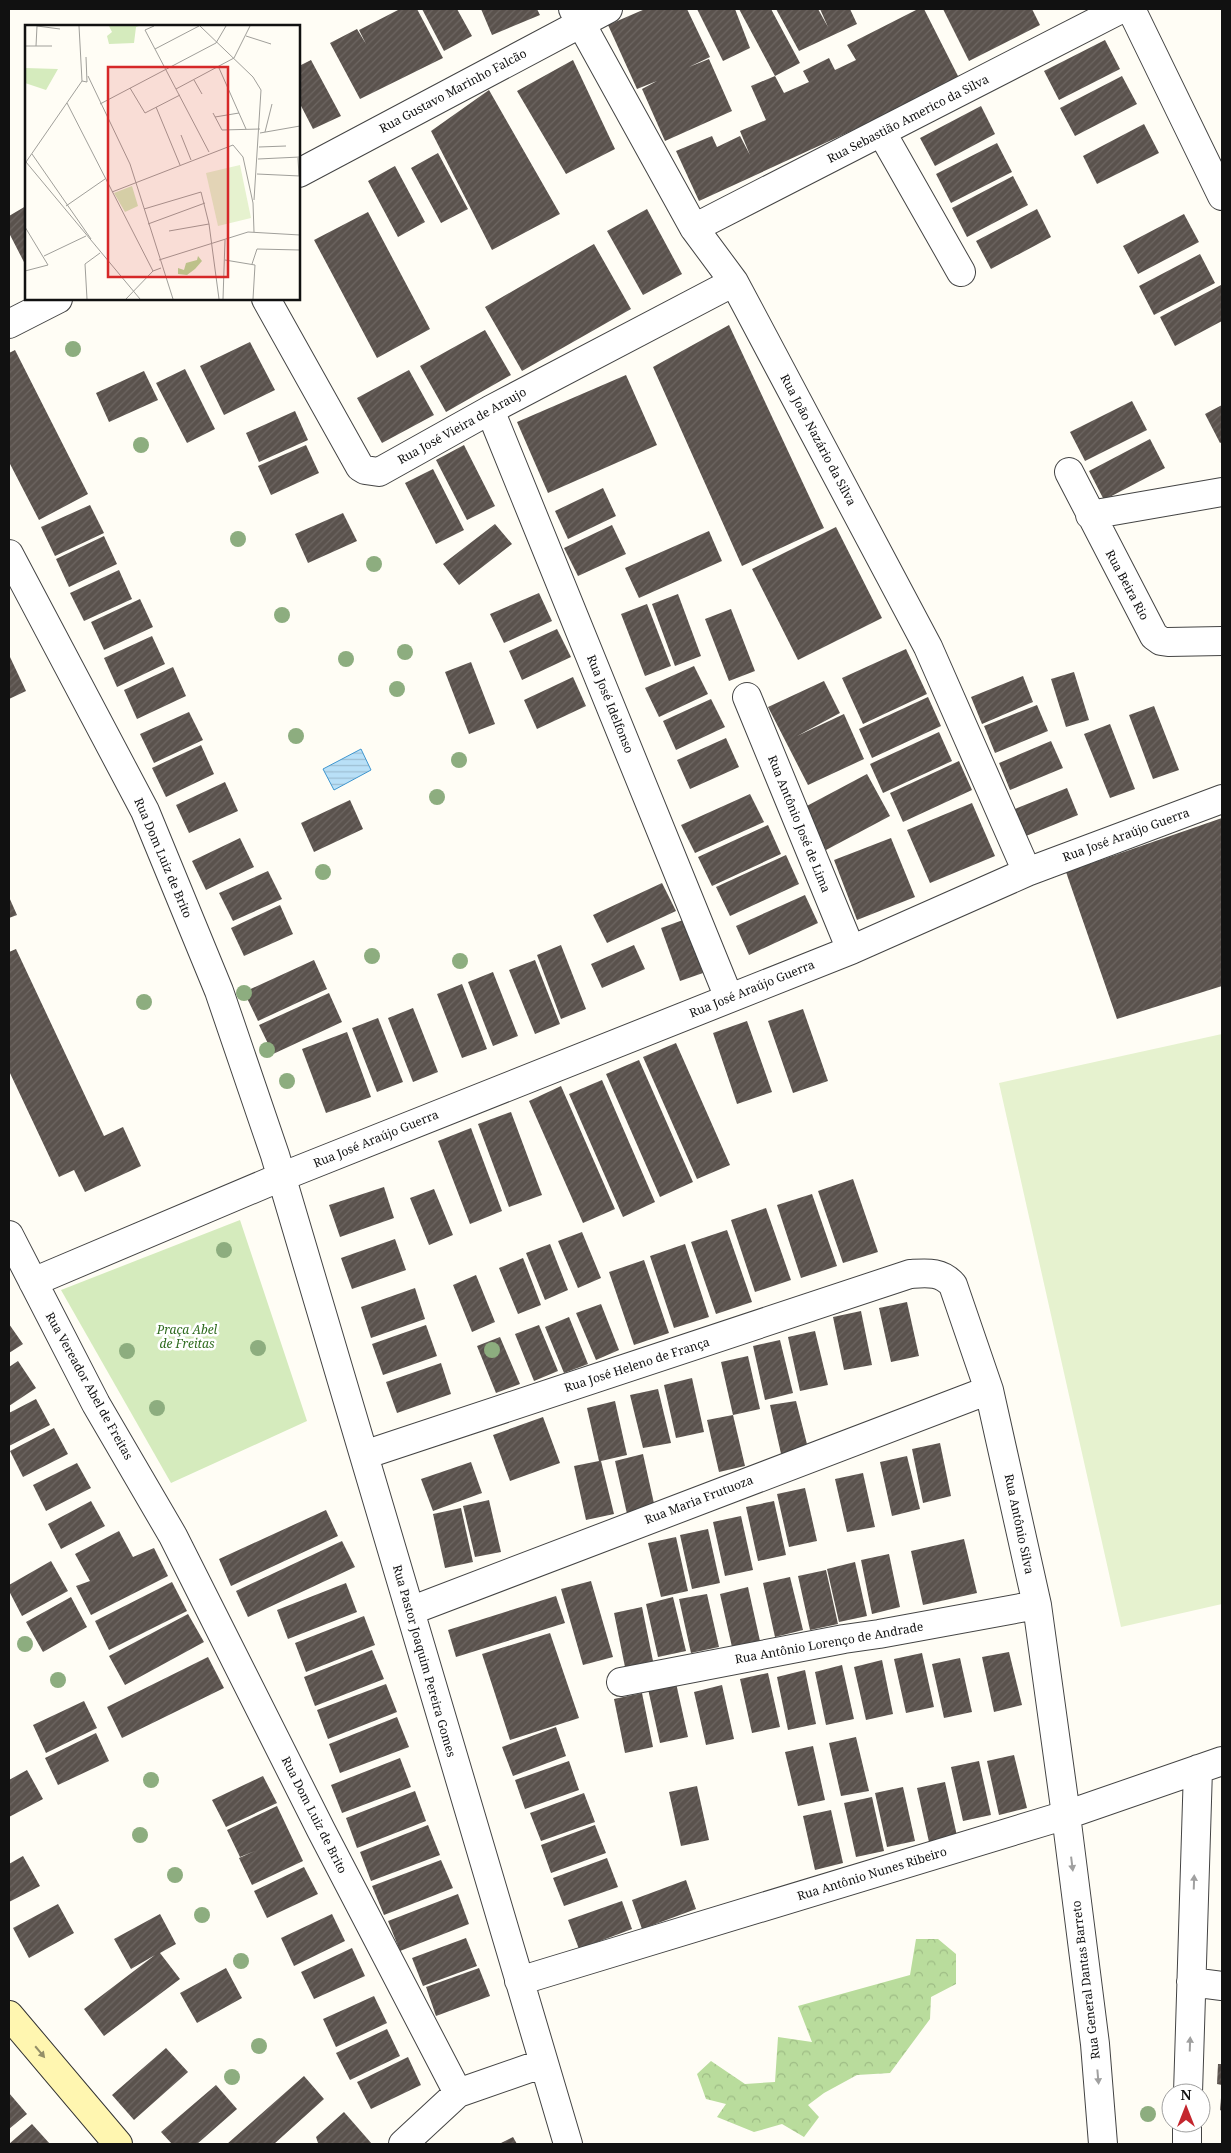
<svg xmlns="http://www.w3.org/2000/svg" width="1231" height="2153" viewBox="0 0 1231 2153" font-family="'Noto Serif',serif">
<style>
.forest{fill:url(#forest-crowns)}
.park{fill:#d5ebbd}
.pitch{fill:#e6f2cf}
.water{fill:url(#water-rules);stroke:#3f96cf}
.building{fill:url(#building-hatch)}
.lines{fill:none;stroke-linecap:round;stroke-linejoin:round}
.street-casing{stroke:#444;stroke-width:30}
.secondary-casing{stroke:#333;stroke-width:30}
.street{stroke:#fff;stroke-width:28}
.secondary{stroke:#fff6b0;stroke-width:28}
.tree{fill:#8dad7f}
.oneway{fill:#a0a0a0}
.oneway2{fill:#948f68}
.labels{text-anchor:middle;stroke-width:5;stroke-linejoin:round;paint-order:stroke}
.street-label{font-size:12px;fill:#111;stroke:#fff}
.park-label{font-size:12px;font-style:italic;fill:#2f6b1f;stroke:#fff}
.inset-road{fill:none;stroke:#a09f9a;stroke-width:1}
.view{fill:#d62828;fill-opacity:0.15;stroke:#d62828;stroke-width:2.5}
.inset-edge{fill:none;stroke:#111;stroke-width:2.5}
</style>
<defs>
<pattern id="forest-crowns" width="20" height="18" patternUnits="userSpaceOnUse" patternTransform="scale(1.25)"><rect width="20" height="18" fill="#b9dc9c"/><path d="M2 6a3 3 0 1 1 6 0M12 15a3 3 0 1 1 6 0" fill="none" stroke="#9ebc85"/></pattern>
<pattern id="water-rules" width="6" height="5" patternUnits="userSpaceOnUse" patternTransform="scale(1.25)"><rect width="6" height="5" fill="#b9e0f7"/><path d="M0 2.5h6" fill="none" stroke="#9ebfd3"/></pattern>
<pattern id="building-hatch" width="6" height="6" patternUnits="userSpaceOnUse" patternTransform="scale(1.25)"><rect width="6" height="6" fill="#5a524d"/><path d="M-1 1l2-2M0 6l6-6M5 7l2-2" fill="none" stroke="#6d6662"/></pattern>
</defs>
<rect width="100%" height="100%" fill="#fffdf5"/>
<!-- forest -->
<path class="forest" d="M916,1939h22l18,15v30l-25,13 -1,22 -40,54 -33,2 -33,18 -16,12 11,12 -15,20 -22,-13 -28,8 -37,-15 9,-13 -20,-5 -9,-25 14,-13 34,23 30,-2 3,-45 34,5 -14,-36 112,-31z"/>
<!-- park -->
<path class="park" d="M240,1220l67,201 -136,62 -110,-193z"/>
<!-- pitch -->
<path class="pitch" d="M1222,1034v570l-101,23 -122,-544z"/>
<!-- water -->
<path class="water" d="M361,749l10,21 -37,20 -11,-21z"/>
<!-- building -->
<path class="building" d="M400,9h17l26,49 -83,41 -30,-56 27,-14 9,15 -7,-14z
M422,9h35l15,27 -28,15z
M481,9h56l3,6 -48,20z
M645,9h42l23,48 -21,10 20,-8 23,52 -67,30 -23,-52 15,-8 -20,8 -29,-64z
M697,9h38l15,39 -27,13z
M739,9h32l29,54 -25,13z
M776,9h42l10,18 -8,-18h30l7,15 -58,27z
M918,9h6l35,69 -75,38 -185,85 -23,-50 36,-15 5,11 23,-11 10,19 -10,-24 26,-11 -15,-34 24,-10 9,17 25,-11 -6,-11 26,-13 6,12 21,-10 -9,-15z
M943,9h89l8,16 -71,36z
M1105,40l15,29 -61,31 -15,-29z
M311,60l30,56 -28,13 -14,-27v-36z
M573,60l42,89 -49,25 -49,-83z
M1122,76l15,28 -62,32 -15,-28z
M489,90l71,124 -68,36 -61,-119z
M981,106l14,28 -60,32 -15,-28z
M1144,124l15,29 -62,31 -14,-28z
M997,143l15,29 -61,31 -15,-29z
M438,153l30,56 -27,14 -30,-55z
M395,166l30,56 -27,15 -30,-56z
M1013,176l15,29 -61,32 -15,-29z
M26,206v60l-17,-33v-17z
M647,209l35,65 -39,21 -36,-64z
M1037,209l14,28 -60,32 -15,-28z
M368,212l62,117 -53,29 -63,-118z
M1184,214l15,28 -61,32 -15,-28z
M594,244l37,65 -109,62 -37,-64z
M1200,254l15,29 -61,32 -15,-29z
M1221,285l1,36 -47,25 -15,-29z
M729,325l95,203 -82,38 -89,-199z
M485,330l26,45 -65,37 -26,-46z
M250,342l25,48 -51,25 -24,-49z
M15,350l73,144 -49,26 -30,-58v-109z
M185,369l30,60 -28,14 -31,-60z
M409,370l25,45 -52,28 -25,-45z
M144,371l14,29 -49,22 -13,-29z
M626,375l31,70 -109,48 -31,-71z
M1132,401l15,29 -62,31 -15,-29z
M1222,405v37l-2,1 -15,-29z
M295,411l13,29 -49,22 -13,-29z
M1150,439l15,29 -61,32 -15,-29z
M306,445l13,28 -48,22 -13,-29z
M464,445l31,61 -28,14 -31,-60z
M433,469l31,61 -28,14 -31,-61z
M603,488l13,28 -48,23 -13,-28z
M90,505l14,28 -49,23 -14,-29z
M343,513l14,28 -49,22 -13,-29z
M495,524l17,20 -53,41 -16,-21z
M612,525l14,29 -48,22 -14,-28z
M836,527l46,91 -84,42 -46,-91z
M709,531l13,30 -83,37 -14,-30z
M104,536l13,28 -48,23 -13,-28z
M119,570l13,29 -48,22 -14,-28z
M539,593l13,28 -48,22 -14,-29z
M678,594l23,62 -26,10 -23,-62z
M140,599l13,28 -49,23 -13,-28z
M647,604l24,62 -26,10 -24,-62z
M731,609l24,62 -26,10 -24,-62z
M557,629l14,28 -49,23 -13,-29z
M152,636l13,28 -48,23 -13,-29z
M906,649l21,45 -64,30 -21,-46z
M10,657l16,34 -17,8v-41z
M471,662l24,62 -26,10 -24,-62z
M694,666l14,28 -49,23 -14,-29z
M173,667l13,29 -49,23 -13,-29z
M1074,672l15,48 -23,7 -15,-48z
M1023,676l10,26 -51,22 -11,-27z
M573,677l13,29 -49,23 -13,-29z
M824,681l16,32 -43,23 47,-22 20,45 -56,26 -40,-78z
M928,697l13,29 -69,32 -13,-29z
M711,699l14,28 -49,23 -13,-29z
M1037,705l11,26 -53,22 -11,-27z
M1154,706l25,64 -26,9 -24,-64z
M189,712l14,28 -49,23 -14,-29z
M1110,724l25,65 -25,9 -26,-64z
M939,732l13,29 -69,32 -13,-29z
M726,738l13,29 -49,22 -13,-29z
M1051,741l12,27 -53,22 -11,-27z
M201,745l13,29 -48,23 -14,-29z
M959,761l13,29 -69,32 -13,-29z
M867,774l23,42 -64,34 -23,-42z
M225,782l13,29 -49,22 -13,-28z
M1067,788l11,27 -52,21 -11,-27z
M750,794l14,28 -69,31 -14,-28z
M350,800l13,29 -49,23 -13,-29z
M972,803l23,53 -65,27 -23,-53z
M1222,818v168l-105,33 -51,-147z
M768,825l13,29 -69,32 -14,-29z
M240,838l14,29 -48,23 -14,-29z
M891,838l24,59 -58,23 -23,-60z
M786,855l13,29 -69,32 -14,-29z
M268,871l14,28 -49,22 -14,-28z
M662,883l14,28 -69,32 -14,-28z
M805,895l13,28 -69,32 -13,-29z
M9,897l8,18 -8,3z
M280,905l13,29 -49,22 -13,-28z
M683,920l20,53 -23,8 -19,-53z
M561,945l25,64 -25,10 -24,-64z
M634,945l11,24 -43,19 -11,-24z
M16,949l88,187 19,-9 18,39 -56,26 -11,-22 -15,7 -50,-106v-119z
M314,960l13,29 -69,32 -14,-29z
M535,960l25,64 -25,10 -26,-64z
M493,972l25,64 -25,10 -25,-64z
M462,984l25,65 -25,9 -25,-64z
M329,993l13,29 -69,32 -14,-29z
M413,1008l25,64 -25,10 -25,-64z
M803,1009l25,72 -35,12 -25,-72z
M378,1018l25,64 -26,10 -25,-64z
M747,1021l25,71 -35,12 -24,-71z
M347,1032l24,65 -45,16 -24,-64z
M676,1043l54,122 -33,14 -54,-122z
M639,1060l54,122 -33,15 -54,-123z
M602,1080l53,122 -32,15 -54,-123z
M561,1086l54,123 -32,14 -54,-122z
M511,1112l31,83 -33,12 -31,-83z
M471,1128l31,83 -32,13 -32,-83z
M853,1179l25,73 -35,11 -25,-72z
M384,1187l10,31 -54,19 -11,-32z
M434,1189l19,46 -24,10 -19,-47z
M812,1194l25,72 -36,12 -24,-73z
M766,1208l25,72 -36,12 -24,-72z
M727,1230l25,72 -36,12 -25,-72z
M582,1232l19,46 -23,10 -20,-47z
M395,1239l11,31 -54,19 -11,-31z
M550,1244l18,46 -23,10 -19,-47z
M685,1244l24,73 -35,11 -24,-72z
M523,1258l18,47 -23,9 -19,-46z
M644,1260l25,73 -35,12 -25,-73z
M476,1275l19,47 -23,10 -19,-47z
M415,1288l10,31 -54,19 -10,-31z
M907,1302l12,54 -28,6 -12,-54z
M601,1304l18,46 -23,10 -20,-47z
M861,1311l11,54 -28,5 -11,-53z
M569,1317l19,47 -24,9 -19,-46z
M9,1324l14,20 -14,9z
M426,1325l11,31 -54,19 -11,-31z
M539,1325l19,46 -24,10 -19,-47z
M815,1331l13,54 -28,6 -12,-54z
M500,1337l20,47 -24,9 -19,-47z
M780,1340l13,53 -28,7 -12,-54z
M748,1356l12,53 -27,6 -12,-53z
M18,1361l18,27 -27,18v-39z
M441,1363l10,31 -54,19 -11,-31z
M692,1378l12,54 -28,6 -12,-53z
M658,1389l13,54 -28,5 -13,-53z
M36,1399l14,26 -41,21v-33z
M615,1401l12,54 -26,6 13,53 -28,6 -12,-54 25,-5 -12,-53z
M796,1401l13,51 -27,6 -12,-53z
M733,1415l12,51 -26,6 -12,-52z
M543,1417l17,46 -50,18 -17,-46z
M54,1428l14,26 -45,23 -13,-26z
M940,1443l11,53 -28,7 -11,-54z
M643,1454l12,54 -28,6 -12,-53z
M907,1456l13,53 -28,7 -12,-54z
M471,1462l11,31 -49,18 -12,-32z
M77,1463l14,25 -45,23 -13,-26z
M863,1473l12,54 -28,5 -12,-53z
M805,1488l12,53 -28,6 -12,-53z
M489,1500l12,52 -26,5 -12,-51z
M91,1501l14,25 -44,23 -13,-25z
M774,1501l12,54 -28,6 -12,-54z
M461,1508l12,54 -28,6 -12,-54z
M326,1510l12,26 -107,50 -12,-27z
M741,1516l12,54 -28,6 -12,-54z
M708,1529l12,54 -28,6 -12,-54z
M119,1531l14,26 21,-9 14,28 -77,39 -15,-29 14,-5 -15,-27z
M676,1537l12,54 -27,6 -13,-54z
M964,1539l13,54 -54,12 -12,-54z
M342,1541l13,26 -107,50 -12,-26z
M889,1554l11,53 -28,7 -11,-54z
M51,1561l17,30 -46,25 -13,-25v-6z
M855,1562l12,54 -28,6 -12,-53z
M826,1570l12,54 -28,6 -12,-54z
M790,1577l13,53 -28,7 -12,-54z
M591,1581l22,76 -30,8 -22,-76z
M172,1582l15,29 -78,39 -14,-29z
M346,1583l11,29 -69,27 -11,-29z
M748,1587l12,54 -28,6 -12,-53z
M707,1594l12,53 -28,6 -12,-54z
M556,1596l9,27 -109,34 -8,-27z
M71,1597l16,30 -44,25 -17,-30z
M673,1597l13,54 -28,6 -12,-53z
M642,1607l11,54 -28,6 -11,-54z
M188,1614l16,28 -79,43 -16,-29z
M364,1616l11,29 -69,27 -11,-29z
M550,1633l29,85 -69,22 -28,-86z
M372,1650l12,29 -69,27 -11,-29z
M1009,1652l13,53 -28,7 -12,-55z
M922,1653l12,54 -28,6 -12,-54z
M208,1657l16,31 -102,50 -15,-31z
M960,1658l12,54 -28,6 -12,-54z
M882,1660l11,54 -27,6 -12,-53z
M842,1665l12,54 -28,6 -11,-53z
M805,1670l11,54 -28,6 -11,-53z
M768,1673l12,54 -28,6 -12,-54z
M676,1683l12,54 -28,6 -12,-54z
M386,1684l11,28 -69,27 -11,-29z
M722,1685l12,54 -28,6 -12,-53z
M642,1693l11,54 -28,6 -11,-54z
M84,1701l13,27 -51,25 -13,-28z
M397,1717l12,30 -69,26 -11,-29z
M556,1727l10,29 -53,20 -11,-29z
M96,1733l13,28 -51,24 -13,-27z
M856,1737l13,54 -28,5 -12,-53z
M813,1746l12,54 -27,6 -13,-54z
M1014,1755l13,53 -28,7 -12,-54z
M400,1758l11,29 -69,26 -11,-28z
M569,1761l10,29 -54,19 -10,-29z
M979,1761l12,54 -28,6 -12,-54z
M27,1770l16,29 -34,18v-37z
M263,1776l14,27 -51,24 -14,-27z
M945,1782l12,54 -28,6 -12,-54z
M697,1786l12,54 -28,6 -12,-54z
M903,1787l12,54 -28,6 -12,-54z
M415,1791l11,30 -69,27 -11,-30z
M584,1793l11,29 -54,19 -11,-28z
M872,1797l12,54 -28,6 -12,-54z
M277,1806l26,55 -51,24 -13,-27 16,-7 -15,6 -13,-27z
M831,1810l12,53 -28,7 -12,-54z
M428,1825l12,30 -69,26 -11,-29z
M595,1825l11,28 -55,20 -10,-28z
M23,1856l17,30 -31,16v-38z
M607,1858l11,29 -54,19 -11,-28z
M441,1860l12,28 -69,27 -12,-29z
M304,1867l14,27 -51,24 -13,-27z
M686,1880l10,29 -54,20 -10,-29z
M458,1894l11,30 -69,27 -12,-30z
M622,1901l10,28 -53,20 -11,-29z
M58,1904l16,29 -45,25 -16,-30z
M160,1914l16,30 -16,9 20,26 -76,57 -20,-27 71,-54 -24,14 -17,-30z
M332,1914l13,27 -51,25 -13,-28z
M466,1938l11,28 -54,20 -11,-28z
M352,1948l13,28 -51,23 -13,-27z
M226,1968l16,30 -45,25 -17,-30z
M479,1968l11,28 -54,20 -10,-29z
M374,1996l13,27 -51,24 -13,-28z
M387,2029l13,27 -50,24 -14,-27z
M166,2048l22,24 -54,48 -22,-25z
M408,2057l13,28 -50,24 -14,-27z
M1218,2064h4v21l-5,-1z
M304,2076l20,23 -50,45h-47z
M216,2085l21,24 -40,35h-25l-11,-12z
M9,2093l18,21 -18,15z
M1221,2098h1v13l-2,-1z
M344,2112l28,32h-55l1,-1 -2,-6z
M32,2124l18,20h-41z
M513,2137l4,7h-18z"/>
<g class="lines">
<!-- street casing -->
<g class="street-casing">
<path id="street" d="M573,9l121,219 40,54 194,365 99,225
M1131,9l91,187
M882,133l79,139
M299,173l309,-164
M694,228l427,-219
M266,299l94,168 5,3 14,2 111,-62 244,-128
M9,324l49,-25
M490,410l239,588
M1069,472l85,164 7,5 7,1 54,-1
M1090,515l132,-23
M9,554l136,257 74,180 56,164 293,989
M747,697l104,253
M9,1235l87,169 77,132 148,294 137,263
M33,1282l248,-105 570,-227 176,-78 195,-73
M364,1455l546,-181c17,-1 31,-3 43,11l36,105 48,215 29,210 29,229 8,100
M410,1611l579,-221
M621,1682l223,-43 35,-5 158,-29
M519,1981l547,-166 156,-54
M1191,1982l31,4
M1188,2093l10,-324
M403,2144l55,-51 86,-30
M1187,2144v-21"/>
</g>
<!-- secondary casing -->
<g class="secondary-casing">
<path id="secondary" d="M9,2015l109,129"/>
</g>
<!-- street -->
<use href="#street" class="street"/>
<!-- secondary -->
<use href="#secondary" class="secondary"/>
</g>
<!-- trees -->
<g class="tree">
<circle cx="73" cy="349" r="8"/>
<circle cx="141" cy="445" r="8"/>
<circle cx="238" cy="539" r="8"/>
<circle cx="374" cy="564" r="8"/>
<circle cx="282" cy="615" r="8"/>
<circle cx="405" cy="652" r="8"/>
<circle cx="346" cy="659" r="8"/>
<circle cx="397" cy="689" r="8"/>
<circle cx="296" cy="736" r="8"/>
<circle cx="459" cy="760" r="8"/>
<circle cx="437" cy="797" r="8"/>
<circle cx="323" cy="872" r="8"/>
<circle cx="372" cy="956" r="8"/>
<circle cx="460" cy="961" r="8"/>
<circle cx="244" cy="993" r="8"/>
<circle cx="144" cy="1002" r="8"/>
<circle cx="267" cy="1050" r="8"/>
<circle cx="287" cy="1081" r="8"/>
<circle cx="224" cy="1250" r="8"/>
<circle cx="258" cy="1348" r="8"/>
<circle cx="492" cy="1350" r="8"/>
<circle cx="127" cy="1351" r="8"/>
<circle cx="157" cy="1408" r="8"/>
<circle cx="25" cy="1644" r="8"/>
<circle cx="58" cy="1680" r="8"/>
<circle cx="151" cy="1780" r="8"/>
<circle cx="140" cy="1835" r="8"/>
<circle cx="175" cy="1875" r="8"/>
<circle cx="202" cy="1915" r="8"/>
<circle cx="241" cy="1961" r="8"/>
<circle cx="259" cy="2046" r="8"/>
<circle cx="232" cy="2077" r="8"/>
<circle cx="1148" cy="2114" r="8"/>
</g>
<!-- one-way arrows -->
<defs><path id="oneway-solid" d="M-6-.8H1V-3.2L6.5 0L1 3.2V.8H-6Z" transform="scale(1.25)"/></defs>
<g class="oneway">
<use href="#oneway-solid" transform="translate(1072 1864) rotate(83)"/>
<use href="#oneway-solid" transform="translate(1194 1882) rotate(-88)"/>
<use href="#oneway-solid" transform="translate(1190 2044) rotate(-88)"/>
<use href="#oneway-solid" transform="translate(1098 2077) rotate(85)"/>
</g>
<use class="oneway2" href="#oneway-solid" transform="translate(40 2052) rotate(50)"/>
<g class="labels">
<!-- street labels -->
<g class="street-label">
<text transform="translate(453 91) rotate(-28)" y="4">Rua Gustavo Marinho Falcão</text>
<text transform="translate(908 119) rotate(-27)" y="4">Rua Sebastião Americo da Silva</text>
<text transform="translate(462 426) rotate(-29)" y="4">Rua José Vieira de Araujo</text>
<text transform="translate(818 440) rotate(62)" y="4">Rua João Nazário da Silva</text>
<text transform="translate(1127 585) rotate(62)" y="4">Rua Beira Rio</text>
<text transform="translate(610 704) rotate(68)" y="4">Rua José Idelfonso</text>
<text transform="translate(799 824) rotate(68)" y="4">Rua Antônio José de Lima</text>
<text transform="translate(1126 835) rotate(-20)" y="4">Rua José Araújo Guerra</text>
<text transform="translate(163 858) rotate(67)" y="4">Rua Dom Luiz de Brito</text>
<text transform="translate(752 989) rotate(-22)" y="4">Rua José Araújo Guerra</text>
<text transform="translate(376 1139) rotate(-22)" y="4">Rua José Araújo Guerra</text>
<text transform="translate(637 1365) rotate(-18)" y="4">Rua José Heleno de França</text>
<text transform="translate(89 1386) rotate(61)" y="4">Rua Vereador Abel de Freitas</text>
<text transform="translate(699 1500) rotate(-21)" y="4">Rua Maria Frutuoza</text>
<text transform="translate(1019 1524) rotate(78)" y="4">Rua Antônio Silva</text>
<text transform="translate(829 1643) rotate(-10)" y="4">Rua Antônio Lorenço de Andrade</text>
<text transform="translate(424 1661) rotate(74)" y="4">Rua Pastor Joaquim Pereira Gomes</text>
<text transform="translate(314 1815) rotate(63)" y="4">Rua Dom Luiz de Brito</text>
<text transform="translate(872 1874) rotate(-17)" y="4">Rua Antônio Nunes Ribeiro</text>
<text transform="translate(1086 1980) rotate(-97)" y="4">Rua General Dantas Barreto</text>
</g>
<!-- park labels -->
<g class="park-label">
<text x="187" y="1334">Praça Abel<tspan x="187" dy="14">de Freitas</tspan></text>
</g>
</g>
<!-- overview -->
<g transform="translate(25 25)">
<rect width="275" height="275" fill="#fffdf5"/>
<path d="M84,1h30l-3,1 -2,16 -25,1 -2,-8 5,-4z" fill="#d5ebbd"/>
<path d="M173,231l4,5 -7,8 -8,6 -9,-1v-6l6,2 2,-7 11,-3z" fill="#b9dc9c"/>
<path d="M0,43l33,1 -12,21 -21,-7zM107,161l6,20 -13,6 -11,-19z" fill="#d5ebbd"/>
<path d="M215,140l11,53 -33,8 -12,-53z" fill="#e6f2cf"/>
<path class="inset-road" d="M12,1l23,3M54,1l3,55 -56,81 114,137M129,1l-9,4 64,122M175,1l53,51 8,13 -7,110M221,11l25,8M1,21h26M11,21l1,-20M130,24l44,-23M194,43l27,61M63,51l42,88 43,135M169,55l8,14M57,56l5,1 -1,-25M105,63l15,25 35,-18M151,64l58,-31 16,-32M42,78l86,168M75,79l116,-61 10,-17M131,82l24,58M188,88l9,17 38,-1M190,92l24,-4M240,107l7,-28M235,108l40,-7M156,110l10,25M234,122l27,-1M7,129l59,85M273,133l1,18M233,134l42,-2M232,149l43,2M87,167l121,-47 10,12 10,46 1,29M41,181l39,-27M119,184l57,-17 8,32 10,75M123,199l57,-21M0,202l23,38 -23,6M144,206l40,-7M19,231l42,-20M134,235l89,-28 52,3M200,235l30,5 -2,34M227,239l5,-15 43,1M62,274l-2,-35 15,-11M101,274l27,-28 8,-3M198,274l2,-59"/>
<path class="view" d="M83,42h120v210h-120z"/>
<rect width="275" height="275" class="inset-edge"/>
</g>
<!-- border -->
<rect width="1231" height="2153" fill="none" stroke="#111111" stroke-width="20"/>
<!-- north arrow -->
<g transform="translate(1186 2108)"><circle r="24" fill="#ffffff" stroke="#a0a0a0"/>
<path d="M0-4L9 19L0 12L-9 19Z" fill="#c4262e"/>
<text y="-8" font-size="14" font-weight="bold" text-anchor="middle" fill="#111111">N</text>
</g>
</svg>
